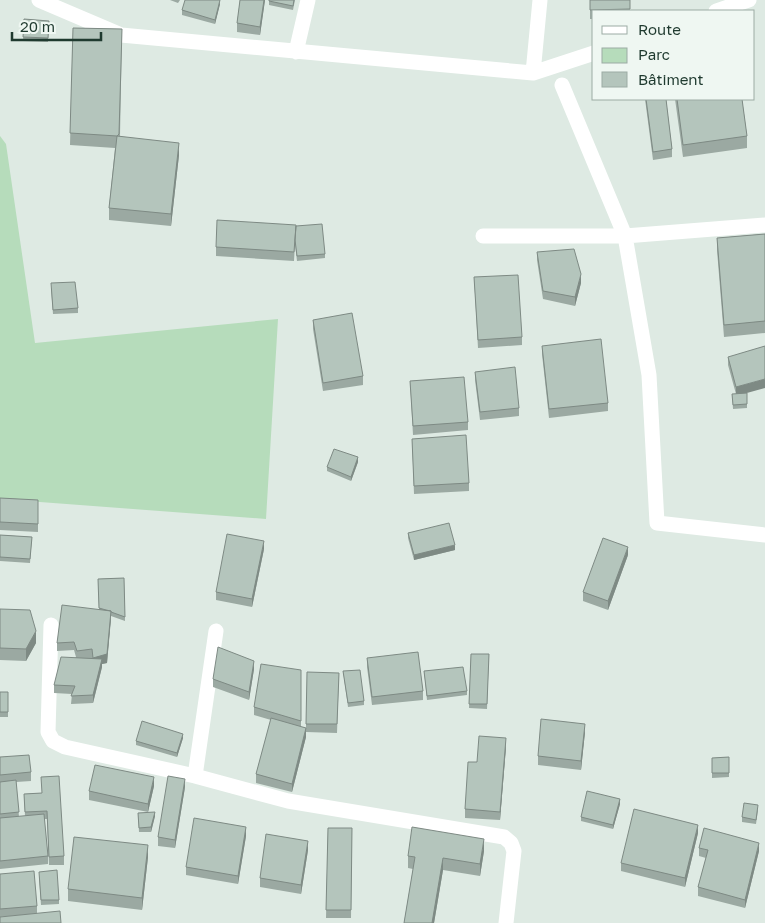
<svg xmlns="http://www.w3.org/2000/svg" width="765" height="923" viewBox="0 0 765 923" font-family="'Golos Text',sans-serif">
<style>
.green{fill:#b6dcbb}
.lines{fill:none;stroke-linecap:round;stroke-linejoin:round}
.minor{stroke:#fff;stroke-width:15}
.wall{fill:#9ba9a2}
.shaded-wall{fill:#7e8a84}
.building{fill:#b4c5bc;stroke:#7e8a84}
</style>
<rect width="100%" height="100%" fill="#deeae3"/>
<!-- green -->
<path class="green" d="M0,136l6,8 29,199 243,-24 -12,200 -266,-20z"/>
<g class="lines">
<!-- minor -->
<path class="minor" d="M39,0l82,35 412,38 61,-20
M716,11l33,-11
M296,52l12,-52
M533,73l7,-73
M562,85l63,151 24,139 8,148 108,12
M483,236h142l140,-11
M51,625l-3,107 5,9 12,6 130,29 93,25 216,36 7,6 3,8 -8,72
M195,776l21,-145"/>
</g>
<!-- wall -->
<path class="wall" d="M170,0h10l-2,3z
M240,0h25l-5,35 -23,-3v-9z
M269,0h26l-2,10 -24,-5z
M590,0h40v11h-36v8h-4z
M220,4l-5,20 -33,-9v-5z
M24,19l25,2 -1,21 -25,-1z
M73,28l49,1 -2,107 59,19 -8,71 -62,-6v-12l6,-60 -45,-3z
M645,99h21l6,50v8l-19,3z
M675,99h67l5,37v12l-64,9z
M296,226l29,28v4l-28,3 -2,-17 -1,17 -78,-5v-9z
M765,234v99l-41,4 -7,-87v-12z
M537,252l44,31 -6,23 -32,-7 -6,-39z
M474,277l48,60v8l-44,3z
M51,288l27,20v5l-25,1z
M313,320l50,56v9l-40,6 -10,-62z
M542,346l66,57v8l-59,7 -7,-64z
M728,357l19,36v15l-14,1 -1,-15h4l-8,-29z
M475,372l44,36v8l-39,4 -5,-40z
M410,381l58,41v8l-55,5z
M412,439l57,44v8l-55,3z
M358,462l-7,19 -24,-10v-4z
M0,498l38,2v32l-38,-2z
M408,533l47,17 -41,10 -6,-22z
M0,535l32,2 -2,26 -30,-2z
M264,549l-12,58 -36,-7v-8z
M628,555l-20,55 -25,-9v-9z
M124,578l1,43 -14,-5 -4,47 -5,1v3l-9,36 -22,1 1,-10 -18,-1v-8l22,-28 -2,-7 -17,1v-8l42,-34 -1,-30z
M0,609l36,34 -10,18 -26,-1z
M471,654h18l-2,55 -18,-1z
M367,658l56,33v9l-51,5 -5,-38z
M254,669l-5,31 -36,-13v-8z
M301,670v57l5,1v-4l33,-51 -2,60 -31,-1v5l-14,55 -36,-9v-9l15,-54 -17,-5v-8z
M343,671l21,30v4l-16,2z
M424,671l43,20v4l-40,5z
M0,692h8v25h-8z
M585,732l-4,38 -43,-5v-9z
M183,738l-6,19 -41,-12v-4z
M506,747l-6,73 -35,-2v-9l12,-47z
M0,757l31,15v9l-15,1 3,35 6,-1 -1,-22 17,-1 23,63v9h-15l-2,-46h-3l4,37v8l-48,5z
M729,757v20l-17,1v-20z
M154,786l-6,26 -59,-12v-9z
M185,787l-10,61 -17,-2v-9z
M620,804l-7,25 -32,-8v-4z
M758,810l-2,14 -14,-2v-5z
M138,813l17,3 -4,16h-12z
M328,828h24l-1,90h-25z
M698,833l-13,54 -64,-16v-8z
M246,836l-8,48 -52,-9v-8z
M699,848l60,3 -14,57 -47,-12v-9l8,-29 -7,-2z
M308,850l-7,44 -41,-7v-9z
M484,851l-4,25 -37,-6 -9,53h-30l9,-54 -5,-1v-12z
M148,857l-6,53 -74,-9v-12z
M0,874l37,32v8l-37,3z
M39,876l20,24v4l-18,1z"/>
<!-- shaded-wall -->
<path class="shaded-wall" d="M220,0v4l-5,20v-4z
M264,0h1l-5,35v-8z
M179,143v12l-8,71v-12z
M581,274v9l-6,23v-9z
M765,379v9l-29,8v-9z
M358,457v5l-7,19v-4z
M264,541v8l-12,58v-8z
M455,545v5l-41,10v-5z
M628,547v8l-20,55v-9z
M111,611v8l-4,44 -5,1v3l-9,36v-45z
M36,631v12l-10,18v-12z
M254,661v8l-5,31v-8z
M585,724v8l-4,38v-9z
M306,728v9l-14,55v-8z
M183,734v4l-6,19v-4z
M506,738v9l-6,73v-8z
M154,777v9l-6,26v-8z
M185,779v8l-10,61v-8z
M620,799v5l-7,25v-4z
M155,812v4l-4,16v-5z
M698,825v8l-13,54v-9z
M246,827v9l-8,48v-8z
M484,839v12l-4,25v-12z
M308,841v9l-7,44v-9z
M759,843v8l-14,57v-8z
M148,845v12l-6,53v-12z
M443,858v12l-9,53h-2z"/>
<!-- building -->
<path class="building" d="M185,0h35l-5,20 -33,-10z
M240,0h24l-4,27 -23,-4z
M269,0h25l-1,6 -24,-5z
M590,0h40v9l-40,1z
M24,19l25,2 -1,17 -25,-1z
M73,28l49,1 -3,105 -2,2 62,7 -8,71 -62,-6 8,-72 -47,-3z
M646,99h20l6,50 -19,3z
M677,99h65l5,37 -64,9z
M217,220l79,5 -2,27 -78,-5z
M322,224l3,30 -28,2 -2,-16 1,-14z
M765,234v87l-41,4 -7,-87z
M574,249l7,25 -6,23 -32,-6 -6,-39z
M518,275l4,62 -44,3 -4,-63z
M75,282l3,26 -25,2 -2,-27z
M352,313l11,63 -40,7 -10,-63z
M601,339l7,64 -59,6 -7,-63z
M765,346v33l-29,8 -8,-30z
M515,367l4,41 -39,4 -5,-40z
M464,377l4,45 -55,4 -3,-45z
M747,393v11l-14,1 -1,-11z
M466,435l3,48 -55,3 -2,-47z
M334,449l24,8 -7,20 -24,-10z
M0,498l38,2v24l-38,-2z
M449,523l6,22 -41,10 -6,-22z
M227,534l37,7 -12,58 -36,-7z
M0,535l32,2 -2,22 -30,-2z
M603,538l25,9 -20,54 -25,-9z
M124,578l1,39 -14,-5v-1l-5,-1 -7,-2 -1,-29z
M62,605l49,6 -4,43 -14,4 -1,-9 -15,2 -3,-9 -17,1z
M0,609l30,1 6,21 -10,18 -26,-1z
M218,647l36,14 -5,31 -36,-13z
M418,652l5,39 -51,6 -5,-39z
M471,654h18l-2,50h-18z
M61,657l41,2 -9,36 -22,1 4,-10 -21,-1z
M261,664l40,6v51l-47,-14z
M463,667l4,24 -40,5 -3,-25z
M360,670l4,31 -16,2 -5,-32z
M307,672l32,1 -2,51h-31z
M0,692h8v20h-8z
M271,718l35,10 -14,56 -36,-10z
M541,719l44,5 -4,37 -43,-5z
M142,721l41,13 -6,19 -41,-12z
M479,736l27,2 -6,74 -35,-3 3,-47h9z
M29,755l2,17 -31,3v-18z
M729,757v16h-17v-15z
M95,765l59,12 -6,27 -59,-13z
M59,776l5,80 -15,1 -2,-46 -22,1 -1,-18 18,-1 -1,-16z
M168,776l17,3 -10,61 -17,-3z
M16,780l3,32 -19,2v-32z
M587,791l33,8 -7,26 -32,-8z
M744,803l14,2 -2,15 -14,-3z
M634,809l64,16 -13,53 -64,-15z
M155,812l-4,15 -12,1 -1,-15z
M44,814l4,42 -48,5v-43z
M194,818l52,9 -8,49 -52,-9z
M412,827l72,12 -4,25 -37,-6 -11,65h-28l11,-66 -7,-1z
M328,828h24l-1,82h-25z
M704,828l55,15 -14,57 -47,-13 10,-37 -9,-2z
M266,834l42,7 -7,44 -41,-7z
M74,837l74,8 -6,53 -74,-9z
M57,870l2,30h-18l-2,-28z
M34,871l3,35 -37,3v-35z
M60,911l1,12h-61v-6z"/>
<!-- legend -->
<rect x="592" y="10" width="162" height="90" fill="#eff7f2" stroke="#9caba4"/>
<rect x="602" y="26" width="25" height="8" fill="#ffffff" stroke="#9caba4"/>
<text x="638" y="35" font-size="15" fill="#1f3a2f">Route</text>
<rect x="602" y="48" width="25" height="15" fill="#b6dcbb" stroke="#9caba4"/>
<text x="638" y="60" font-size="15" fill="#1f3a2f">Parc</text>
<rect x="602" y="72" width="25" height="15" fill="#b4c5bc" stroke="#9caba4"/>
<text x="638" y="85" font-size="15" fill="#1f3a2f">Bâtiment</text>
<!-- scale -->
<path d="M12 32v8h89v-8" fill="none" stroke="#1f3a2f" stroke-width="2.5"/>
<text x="20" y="32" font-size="15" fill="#1f3a2f" stroke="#eff7f2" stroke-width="4" paint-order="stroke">20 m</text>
</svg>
